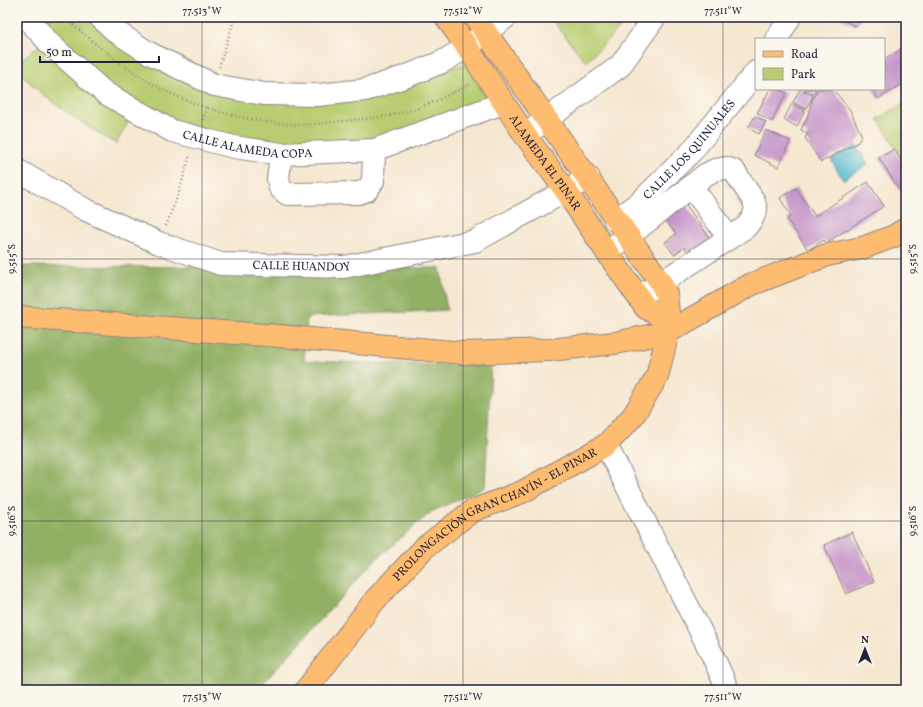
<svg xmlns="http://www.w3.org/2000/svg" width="923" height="707" viewBox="0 0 923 707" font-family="Vollkorn,serif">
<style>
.green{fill:#b8cd71;stroke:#6d7856}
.forest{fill:#92b063;stroke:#5a694f}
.water{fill:#50b8cd;stroke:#396d84}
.building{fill:#c697ca}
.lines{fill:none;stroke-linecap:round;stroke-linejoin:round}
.minor-casing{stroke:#8c8486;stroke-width:24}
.major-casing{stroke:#8c8486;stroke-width:24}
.path{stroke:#8c8486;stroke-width:2.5;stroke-dasharray:1 3;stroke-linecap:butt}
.minor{stroke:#fff;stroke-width:22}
.major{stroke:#febc70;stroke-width:22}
.ticks{fill:none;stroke:#22223b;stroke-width:1;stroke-opacity:0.45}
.labels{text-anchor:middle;stroke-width:3;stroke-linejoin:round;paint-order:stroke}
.street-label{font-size:12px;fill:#22223b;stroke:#fbf7ec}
.neatline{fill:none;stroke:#22223b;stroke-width:1.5}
.ticks-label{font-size:10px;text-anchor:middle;fill:#22223b}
</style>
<rect width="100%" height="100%" fill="#fbf7ec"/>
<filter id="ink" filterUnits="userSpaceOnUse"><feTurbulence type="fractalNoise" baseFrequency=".025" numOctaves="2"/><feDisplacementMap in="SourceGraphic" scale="8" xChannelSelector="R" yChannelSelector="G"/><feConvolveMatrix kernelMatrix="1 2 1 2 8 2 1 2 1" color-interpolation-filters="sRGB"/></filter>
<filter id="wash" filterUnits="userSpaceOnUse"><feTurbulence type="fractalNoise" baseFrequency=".012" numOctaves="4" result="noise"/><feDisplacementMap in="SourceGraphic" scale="16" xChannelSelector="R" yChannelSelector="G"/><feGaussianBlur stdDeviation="0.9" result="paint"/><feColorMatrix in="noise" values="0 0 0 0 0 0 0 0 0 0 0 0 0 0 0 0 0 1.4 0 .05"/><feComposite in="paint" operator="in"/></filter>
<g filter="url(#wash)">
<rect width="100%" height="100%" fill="#f6e7d0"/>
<!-- green -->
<path class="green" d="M35,17h63l4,4 164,76 182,-27 25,-10 24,37 -124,45 -59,4 -51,-4 -63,-13 -32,-11 -42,-22 -50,-37z
M557,17h72l-8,10 -35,35 -33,-41z
M41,44l91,71 -16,29c-19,-11 -99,-61 -99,-81z
M906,102v62l-28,-45z"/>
<!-- forest -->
<path class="forest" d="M17,266l423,2 7,42 -140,7 -3,44 187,5 -6,121 -54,25 -55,47 -119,131h-240z"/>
<!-- water -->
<path class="water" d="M856,145l12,19 -25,16 -12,-20z"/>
<g id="blocks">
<!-- building -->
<path class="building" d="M838,17h25v2l-8,7z
M906,46v36l-28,17 -6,-10h12v-29z
M770,89h8l9,4 -9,15 -6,14 -15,-9z
M800,89l13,6 -7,14 -13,-7z
M804,89h12l-3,5z
M818,89h13l6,5 13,16 12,26 -5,7 -36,19 -16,-24 3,-4 -7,-4 6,-12 5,-18z
M792,104l13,6 -8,17 -13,-8z
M755,116l11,6 -7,12 -11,-6z
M766,130l24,11 -12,26 -24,-12z
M894,149l12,19v19l-6,4 -21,-33z
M868,182l16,24 -58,37 -2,-3 -16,10 -21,-31 4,-3 -11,-18 16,-10 19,28z
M681,198l31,43 -21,15 -7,-9 -10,8 -9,-13 11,-8 -16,-21z
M852,532l22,50 -28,12 -22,-49z"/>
</g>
</g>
<g filter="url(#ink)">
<use href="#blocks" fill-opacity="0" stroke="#8c8486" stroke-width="1"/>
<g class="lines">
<!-- minor casing -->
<g class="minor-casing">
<g id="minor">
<path id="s1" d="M26,17l25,28 54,48 67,38 62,16 47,7 93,-4 129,-47"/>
<path d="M100,17l15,14 34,22 65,32 50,9 54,1 47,-5 42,-14 35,-14 25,-15 39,-30"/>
<path d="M777,39l13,-22"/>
<path d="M525,135l95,-69 35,-49"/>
<path d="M281,154l-3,25 2,9 7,6 72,-1 8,-3 6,-9 1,-31"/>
<path id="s2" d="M17,170l67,39 75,34 62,21 123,3 131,-26 114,-63"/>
<path d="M691,186l38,52"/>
<path id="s3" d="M615,220l25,-18 51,-50 65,-80"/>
<path d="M606,251l22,-14 77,-62 10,-5 11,-2 8,3 20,30 2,9 -4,9 -6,8 -107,70"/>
<path d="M606,445l104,205 18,40"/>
</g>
</g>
<!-- major casing -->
<g class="major-casing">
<g id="major">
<path id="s4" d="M446,17l21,30 58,88 41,56 40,60 40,57 23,13"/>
<path d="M17,317l262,19 184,17 86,-3 66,-7 53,-11 82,-47 77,-30 35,-7 30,-11 14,-8"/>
<path id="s5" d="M306,690l69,-90 49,-52 48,-37 50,-19 84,-47 27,-29 24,-39 11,-45 1,-11 -3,-27 -5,-11 -186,-266"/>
</g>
</g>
<!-- path -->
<path class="path" d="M64,17c37,32 76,65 122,83 32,13 66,21 100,24 22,2 45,-2 66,-4 22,-2 44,-4 66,-12 17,-6 35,-15 52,-24
M219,67l16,-50
M203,120l4,-14
M166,226l13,-34 11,-37"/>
<!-- minor -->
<use href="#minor" class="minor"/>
<!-- major -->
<use href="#major" class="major"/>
</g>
</g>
<!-- ticks -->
<path class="ticks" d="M202,17v673M463,17v673M723,17v673M17,259h889M17,521h889"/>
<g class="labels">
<!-- street labels -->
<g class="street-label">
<text dy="4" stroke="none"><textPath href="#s1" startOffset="264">CALLE ALAMEDA COPA</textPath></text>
<text dy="4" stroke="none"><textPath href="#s3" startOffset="103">CALLE LOS QUINUALES</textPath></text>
<text dy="4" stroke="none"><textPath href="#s4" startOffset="176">ALAMEDA EL PINAR</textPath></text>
<text dy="4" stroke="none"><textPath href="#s2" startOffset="306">CALLE HUANDOY</textPath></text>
<text dy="4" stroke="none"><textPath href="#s5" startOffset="263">PROLONGACIÓN GRAN CHAVÍN - EL PINAR</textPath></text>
</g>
</g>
<!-- margin -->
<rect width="923" height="707" fill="none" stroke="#fbf7ec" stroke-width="44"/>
<!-- legend -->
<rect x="755" y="38" width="130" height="52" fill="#fbf7ec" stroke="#a4a2a5"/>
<rect x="763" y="51" width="20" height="6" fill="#febc70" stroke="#a4a2a5"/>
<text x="791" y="58" font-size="12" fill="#22223b">Road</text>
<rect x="763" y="68" width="20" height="12" fill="#b8cd71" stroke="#a4a2a5"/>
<text x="791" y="78" font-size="12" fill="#22223b">Park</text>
<!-- north arrow -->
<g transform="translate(865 649)" stroke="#fbf7ec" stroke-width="3" paint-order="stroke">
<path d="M0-3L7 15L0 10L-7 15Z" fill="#22223b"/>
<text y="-6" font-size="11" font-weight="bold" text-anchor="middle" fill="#22223b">N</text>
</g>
<!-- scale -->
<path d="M40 56v6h119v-6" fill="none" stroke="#22223b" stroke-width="2"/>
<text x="46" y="56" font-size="12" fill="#22223b" stroke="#fbf7ec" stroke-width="3" paint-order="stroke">50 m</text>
<rect x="22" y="22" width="879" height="663" class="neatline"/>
<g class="ticks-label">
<text x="202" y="14">77.513°W</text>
<text x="463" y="14">77.512°W</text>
<text x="723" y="14">77.511°W</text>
<text transform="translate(11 259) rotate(-90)" y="4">9.515°S</text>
<text transform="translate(912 259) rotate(-90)" y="4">9.515°S</text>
<text transform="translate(11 521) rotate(-90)" y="4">9.516°S</text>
<text transform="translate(912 521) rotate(-90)" y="4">9.516°S</text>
<text x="202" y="700">77.513°W</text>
<text x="463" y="700">77.512°W</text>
<text x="723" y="700">77.511°W</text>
</g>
</svg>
